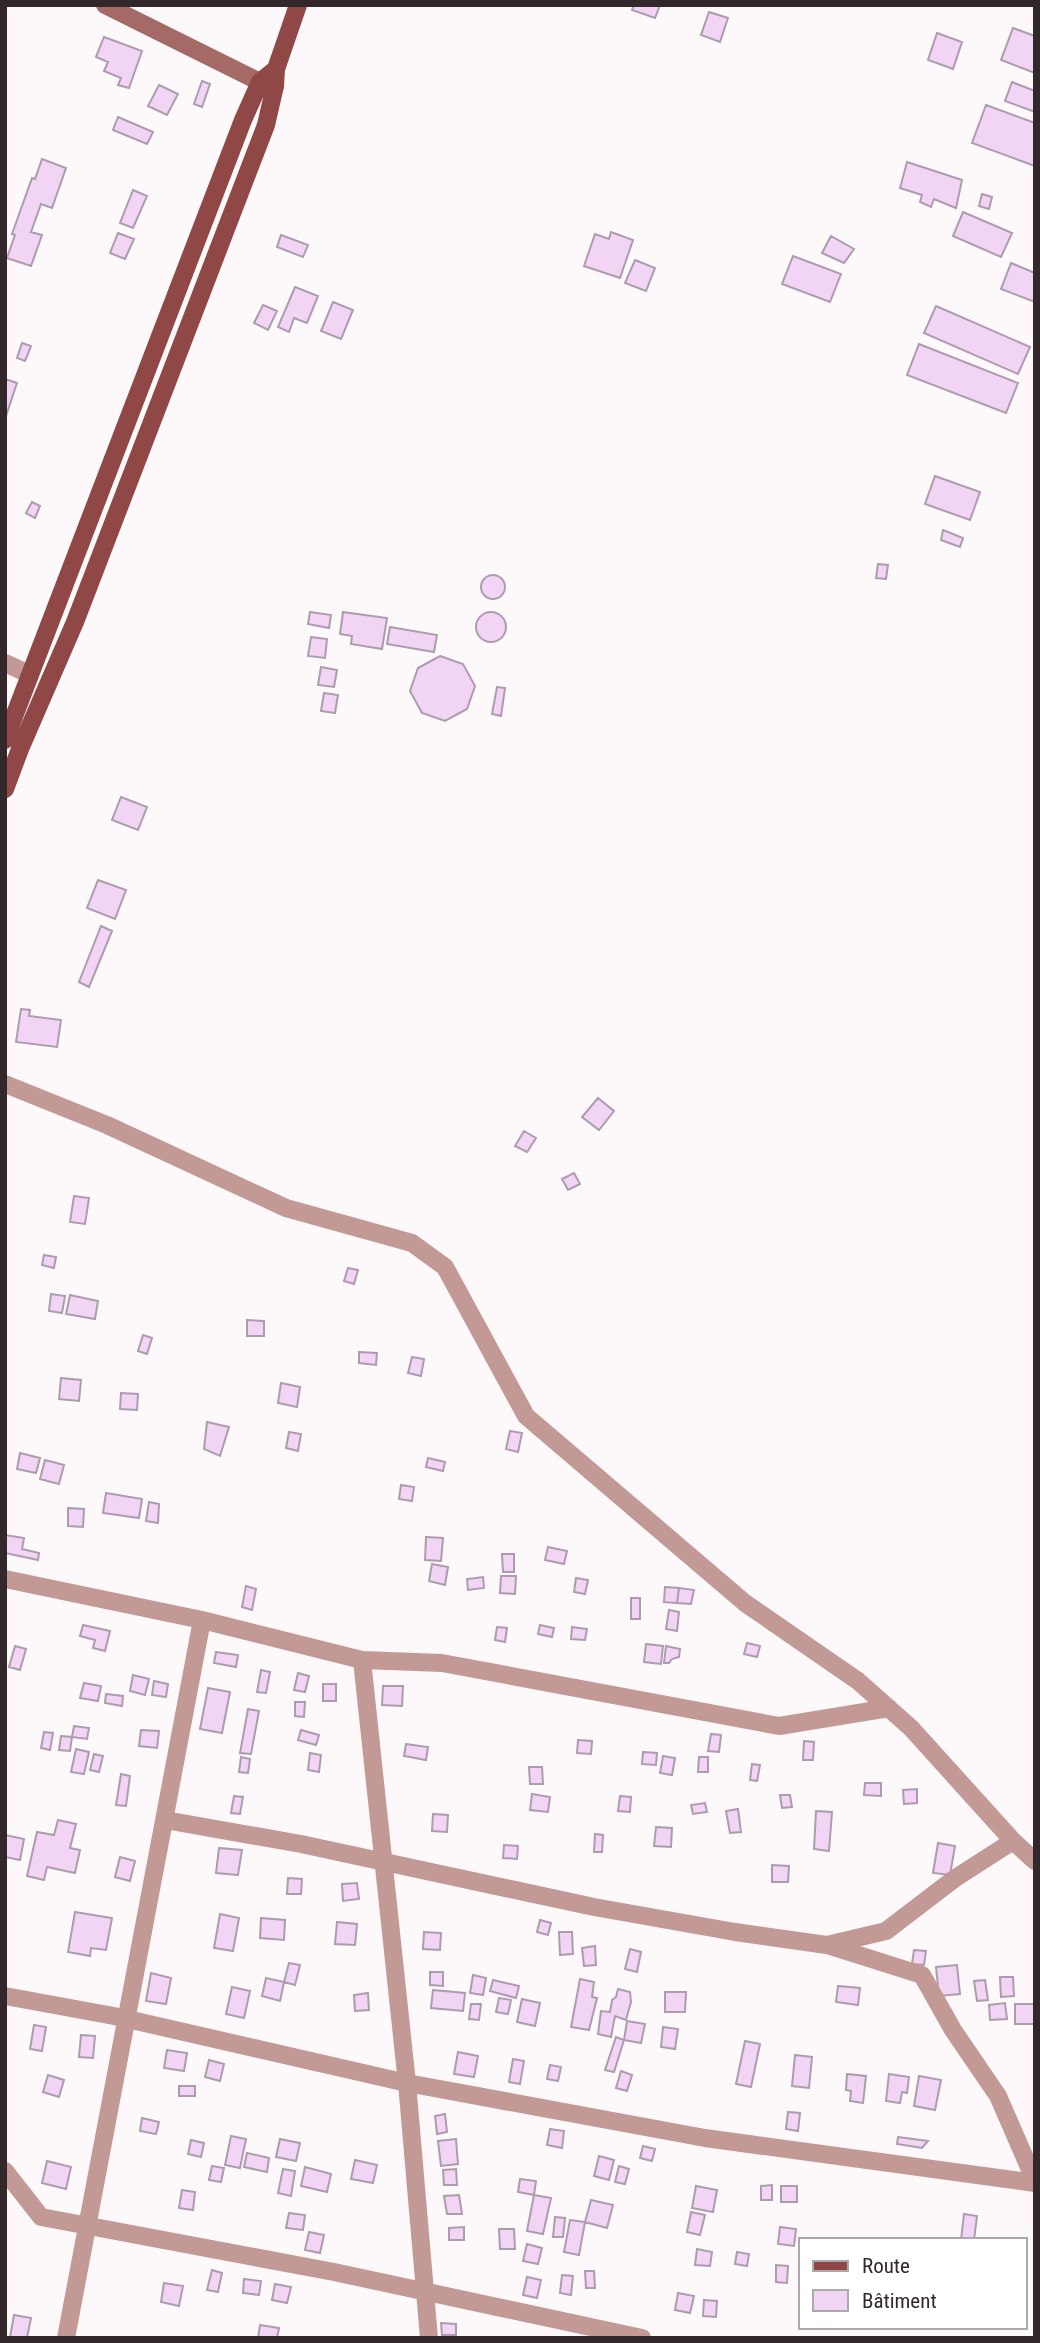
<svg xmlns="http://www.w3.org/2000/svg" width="1040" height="2343" viewBox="0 0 1040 2343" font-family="'Roboto Condensed',sans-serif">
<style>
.building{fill:#f2d4f4;stroke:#ad9cae;stroke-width:2}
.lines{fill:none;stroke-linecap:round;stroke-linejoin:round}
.street{stroke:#c39995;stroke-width:18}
.secondary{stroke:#a66a66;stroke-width:18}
.primary{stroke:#8f4845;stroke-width:18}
</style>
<rect width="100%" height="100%" fill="#fdf8fa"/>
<!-- building -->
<path class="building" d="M634,5h26l-5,13 -23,-8z
M709,12l19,6 -8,24 -19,-7z
M1013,28l22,8v37l-34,-13z
M937,33l25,9 -9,27 -25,-9z
M104,37l38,14 -13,37 -11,-3 3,-7 -17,-7 4,-9 -12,-5z
M202,81l8,3 -8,23 -8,-3z
M1012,82l23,9v21l-30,-11z
M159,85l19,9 -11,21 -19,-9z
M986,105l49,18v43l-63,-23z
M118,117l35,15 -6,12 -34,-14z
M42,159l24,9 -14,40 -11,-4 -10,28 11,3 -11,31 -24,-8 8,-23 -3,-1 20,-56 3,1z
M907,162l55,18 -6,28 -22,-9 -3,8 -11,-5 2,-7 -22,-7z
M133,190l14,6 -14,32 -13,-5z
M982,194l10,3 -3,12 -10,-3z
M963,212l49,21 -11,24 -48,-21z
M611,232l22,8 -13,38 -36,-12 11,-32 14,5z
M118,233l16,6 -9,20 -15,-6z
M281,235l27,10 -5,12 -26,-10z
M831,236l23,13 -10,14 -22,-10z
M793,256l48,18 -11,28 -48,-18z
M635,260l20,8 -9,23 -21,-8z
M1011,263l24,10v29l-34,-13z
M295,287l23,9 -11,27 -13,-5 -5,14 -11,-5z
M333,302l20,8 -12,29 -20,-8z
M263,305l14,6 -9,19 -14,-7z
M936,306l94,41 -12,27 -94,-41z
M22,343l9,3 -6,15 -8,-3z
M919,344l99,39 -12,30 -99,-38z
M5,379l12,4 -11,33h-1z
M935,476l45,16 -10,28 -45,-16z
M32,502l8,4 -5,12 -9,-5z
M943,530l20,8 -3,9 -19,-7z
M878,564l10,1 -2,14 -10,-1z
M481 587a12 12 0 1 1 24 0a12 12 0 1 1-24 0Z
M310,612l21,3 -2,13 -21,-4z
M343,612l44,6 -5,31 -31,-5 1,-8 -12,-2z
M476 627a15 15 0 1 1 30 0a15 15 0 1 1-30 0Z
M390,627l47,8 -3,17 -47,-8z
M311,637l16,2 -2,19 -17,-2z
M440,656l23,8 12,22 -8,23 -22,12 -23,-8 -12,-22 8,-23z
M321,667l16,3 -3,17 -16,-2z
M497,687l8,1 -4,28 -9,-2z
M324,693l14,2 -3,18 -14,-2z
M121,797l26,10 -9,23 -26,-10z
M98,880l28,10 -11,29 -28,-11z
M101,926l11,5 -23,56 -10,-5z
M21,1009l9,1 -1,6 32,4 -4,27 -41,-5z
M598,1098l16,13 -15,19 -17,-13z
M524,1131l12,7 -9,14 -12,-6z
M574,1173l6,11 -12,6 -6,-11z
M74,1196l15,2 -4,26 -15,-2z
M44,1255l12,2 -2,11 -12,-3z
M348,1268l10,2 -4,14 -10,-3z
M51,1294l14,2 -3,17 -13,-2z
M70,1295l28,6 -3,18 -29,-5z
M247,1320l17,1v15h-17z
M143,1335l9,3 -5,16 -9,-3z
M359,1352l18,1 -1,12 -17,-2z
M412,1357l12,2 -3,17 -13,-3z
M61,1378l20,2 -2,21 -20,-2z
M281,1383l19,4 -3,20 -19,-4z
M121,1393l17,1 -1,16 -17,-1z
M207,1422l22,5 -9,29 -16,-7z
M510,1431l12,2 -4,19 -12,-3z
M289,1432l12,2 -3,17 -12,-3z
M20,1453l20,5 -4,15 -19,-4z
M428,1458l17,4 -2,9 -17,-4z
M45,1460l19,5 -5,19 -19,-5z
M401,1485l13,2 -2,14 -13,-2z
M106,1493l36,6 -3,19 -36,-5z
M149,1502l10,2 -1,19 -12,-2z
M68,1508l16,1 -1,18 -15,-1z
M5,1535l19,3 -2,11 17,4 -1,7 -33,-7z
M426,1537l17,1 -2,23 -16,-1z
M548,1547l19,4 -3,13 -19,-4z
M502,1554h12v18h-11z
M432,1564l16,3 -3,18 -16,-4z
M501,1576h15l-1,18 -15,-1z
M483,1577l1,11 -16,2 -1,-11z
M576,1578l12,2 -3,14 -11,-2z
M246,1586l10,3 -4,21 -10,-3z
M665,1587l14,1 -2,15 -13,-1z
M679,1588l15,2 -3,14 -14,-1z
M631,1598h9v21h-9z
M669,1610l10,2 -2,19 -11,-2z
M83,1625l27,6 -5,20 -12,-3 2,-8 -15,-4z
M540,1625l14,3 -2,9 -14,-3z
M497,1627l10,1 -2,14 -10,-2z
M572,1627l15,2 -2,11 -14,-1z
M747,1643l13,3 -3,11 -13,-3z
M646,1644l17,2 -2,18 -17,-2z
M15,1646l11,3 -6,21 -11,-3z
M666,1646l14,3 -1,8 -7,2 -3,4h-5z
M216,1652l22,3 -2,12 -22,-4z
M261,1670l9,2 -4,21 -9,-1z
M298,1673l11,3 -4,16 -11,-2z
M133,1675l16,4 -4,16 -15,-4z
M154,1681l14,3 -2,13 -14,-2z
M84,1683l17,3 -3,15 -18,-3z
M323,1684h13v17h-13z
M383,1686h20l-1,20 -20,-1z
M208,1688l22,4 -8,41 -22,-4z
M106,1694l17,2 -1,10 -17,-3z
M295,1702h10l-1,15 -9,-1z
M248,1709l11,2 -8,43 -11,-1z
M74,1726l15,2 -2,11 -15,-2z
M141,1730l18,1 -2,17 -18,-2z
M301,1730l18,5 -3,10 -18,-5z
M44,1732l9,1 -3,17 -9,-2z
M711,1734l10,1 -2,17 -11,-1z
M61,1736l11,1 -2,14 -11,-1z
M578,1740l14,1 -1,13 -14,-1z
M804,1741l10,1 -1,18h-10z
M406,1744l22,3 -2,13 -22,-4z
M76,1749l13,3 -5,22 -13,-2z
M643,1752l14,1 -1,12 -14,-1z
M310,1753l11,2 -2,17 -11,-2z
M94,1754l9,2 -4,16 -9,-2z
M663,1756l12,2 -3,17 -12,-2z
M241,1757l9,2 -2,14 -9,-1z
M699,1757h9v15h-10z
M752,1764l8,1 -3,16 -7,-1z
M529,1767h13l1,17h-13z
M121,1774l9,2 -4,30 -10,-1z
M865,1783h16v13l-17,-1z
M917,1789v14l-13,1 -1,-14z
M532,1794l18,3 -2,15 -18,-2z
M780,1795h10l2,12 -10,1z
M234,1796l9,1 -3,17 -9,-1z
M620,1796l11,1 -1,15 -12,-1z
M705,1803l2,9 -14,2 -2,-9z
M738,1809l3,23 -11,1 -4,-22z
M816,1811l16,1 -3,39 -15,-2z
M433,1814l15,1 -1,17 -15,-1z
M58,1820l18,4 -6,24 10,2 -5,23 -28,-6 -3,13 -17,-4 10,-44 17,3z
M656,1827l16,1 -1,19 -17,-1z
M595,1834l8,1 -1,17h-8z
M5,1835l19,4 -4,21 -15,-3z
M938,1843l17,3 -5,29 -17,-2z
M504,1845l14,1 -1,13 -14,-1z
M219,1848l23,2 -4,25 -22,-2z
M120,1857l15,4 -5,20 -15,-4z
M772,1865l17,1 -1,16h-16z
M288,1878l14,1 -1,15h-14z
M357,1883l2,16 -16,2 -1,-17z
M75,1912l37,6 -6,32 -15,-2 -1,8 -22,-4z
M220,1914l19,4 -6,33 -19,-3z
M261,1918l24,2 -1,20 -24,-2z
M540,1920l11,3 -3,12 -11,-3z
M337,1922l20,2 -2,21 -20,-1z
M424,1932l17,1 -1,17 -17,-1z
M559,1932h13l1,22 -13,1z
M595,1946l1,19 -12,1 -2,-18z
M630,1949l11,3 -4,20 -12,-3z
M914,1950l12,1 -2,14 -12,-1z
M289,1963l11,2 -5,20 -11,-3z
M957,1965l3,29 -21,2 -3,-29z
M430,1972h13v14l-13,-1z
M151,1973l20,5 -5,26 -20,-3z
M473,1975l13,3 -3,17 -13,-2z
M1000,1977h13l1,19 -13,1z
M266,1978l18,4 -4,19 -18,-5z
M580,1979l14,3 -2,15 5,1 -8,32 -18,-3z
M493,1980l26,6 -3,12 -26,-7z
M985,1980l3,20 -11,1 -3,-20z
M838,1986l22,2 -2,17 -22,-3z
M232,1987l18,4 -6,27 -18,-4z
M618,1989l12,3 1,10 -5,18 -11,-4 -4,21 -13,-3 3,-23 9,1 2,-12 4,-3z
M433,1990l32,3 -2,18 -32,-3z
M665,1992h21l-1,20h-20z
M368,1993l1,17 -14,1 -1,-16z
M499,1998l12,2 -3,14 -12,-2z
M522,1999l18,4 -5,23 -18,-4z
M1005,2003l2,16 -17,1 -1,-15z
M471,2004h10l-2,16 -10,-1z
M1015,2004h20v20h-20z
M627,2021l18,3 -4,19 -17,-3z
M34,2025l12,2 -4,24 -12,-2z
M663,2027l15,2 -3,20 -14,-2z
M81,2035l14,1 -2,22 -14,-1z
M616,2037l8,3 -10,32 -9,-2z
M745,2041l15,3 -9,43 -15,-3z
M167,2050l20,3 -3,18 -20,-3z
M458,2052l20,4 -4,21 -20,-3z
M795,2055l17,2 -3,31 -17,-2z
M513,2059l11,2 -4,23 -11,-2z
M209,2060l15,4 -4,17 -15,-4z
M550,2065l11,2 -3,14 -11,-2z
M621,2071l11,4 -5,16 -11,-3z
M847,2074l19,2 -3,27 -13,-2 1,-10 -5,-1z
M889,2074l20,3 -2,16 -5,-1 -2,11 -14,-2z
M48,2075l16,5 -5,17 -16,-5z
M919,2076l22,4 -6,30 -21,-4z
M179,2086h16v10h-16z
M788,2112l12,1 -2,18 -12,-2z
M445,2114l2,18 -10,2 -2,-18z
M142,2118l17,4 -3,12 -16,-3z
M550,2129l14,2 -2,17 -15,-3z
M231,2136l15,3 -6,29 -15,-3z
M898,2137l30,4 -6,7 -25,-4z
M280,2139l20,4 -4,18 -20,-4z
M456,2139l2,25 -17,2 -3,-25z
M191,2140l13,3 -3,14 -13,-3z
M643,2146l12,3 -3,12 -12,-3z
M247,2153l22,5 -2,14 -23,-5z
M599,2156l15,4 -5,20 -15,-4z
M355,2160l22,5 -4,18 -22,-4z
M47,2161l24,6 -5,22 -24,-6z
M212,2166l12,2 -3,14 -12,-2z
M619,2166l10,3 -4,15 -10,-2z
M305,2167l26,7 -4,18 -26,-6z
M283,2169l12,2 -4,25 -13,-3z
M456,2169l1,16h-13l-1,-15z
M520,2179l16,2 -2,14 -16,-3z
M772,2185v15h-11v-14z
M696,2186l21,4 -4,22 -21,-4z
M781,2186h16v16h-16z
M182,2190l13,2 -2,18 -14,-2z
M459,2195l3,19h-15l-3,-18z
M534,2195l17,3 -8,36 -16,-3z
M591,2200l22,5 -6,23 -22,-6z
M691,2212l14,3 -5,20 -13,-3z
M289,2213l16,2 -2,15 -17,-2z
M964,2214l13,2 -3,24h-13z
M555,2217l10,1 -2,19h-10z
M570,2220l15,2 -6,33 -15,-3z
M464,2227v13h-15v-12z
M780,2227l16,2 -2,17 -16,-2z
M499,2229h15l1,20h-15z
M309,2232l15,3 -4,18 -15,-3z
M527,2244l15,4 -4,16 -15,-3z
M697,2249l15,3 -2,14 -15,-1z
M737,2252l12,2 -2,12 -12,-2z
M776,2265l12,1 -1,17 -11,-1z
M212,2270l10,3 -4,19 -11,-2z
M585,2271h9l1,17h-9z
M562,2275l11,1 -2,19 -11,-2z
M527,2277l14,3 -4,18 -14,-3z
M244,2279l17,2 -2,14 -16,-2z
M164,2283l19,3 -4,20 -18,-4z
M275,2284l16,3 -4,16 -15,-3z
M678,2293l16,3 -4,17 -15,-3z
M704,2300l13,1 -1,16 -13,-1z
M14,2315l17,3 -4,20 -17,-1z
M441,2323l15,1v11h-14z
M260,2325l19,3 -2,10h-19z"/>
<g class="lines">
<!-- street -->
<path class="street" d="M5,663l24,11
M5,1084l102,41 179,83 126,35 33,24 81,149 219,187 113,78 53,47 102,113 22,20
M5,1579l197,41 160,40 80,3 337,63 110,-18
M362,1660l45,423 22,255
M165,1820l136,24 293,63 141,25 92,13 95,30 31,55 45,66 37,85
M827,1945l59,-14 68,-52 59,-38
M5,1996l109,20 293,67 298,55 330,45
M5,2171l36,46 293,55 308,66
M66,2338l136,-718"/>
<!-- secondary -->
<path class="secondary" d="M105,5l155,77 15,4"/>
<!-- primary -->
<path class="primary" d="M5,740l238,-620 17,-38 16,-13
M5,789l15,-40 55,-127 191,-497 9,-39 1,-17 22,-64"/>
</g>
<!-- border -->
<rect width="1040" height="2343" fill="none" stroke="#32282c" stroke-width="14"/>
<!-- legend -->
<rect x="799" y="2238" width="228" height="91" fill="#ffffff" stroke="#ada9ab" stroke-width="2"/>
<rect x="813" y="2261" width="35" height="10" fill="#8f4845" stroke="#ada9ab" stroke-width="2"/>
<text x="862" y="2273" font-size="21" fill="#32282c">Route</text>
<rect x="813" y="2290" width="35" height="21" fill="#f2d4f4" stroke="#ada9ab" stroke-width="2"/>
<text x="862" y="2308" font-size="21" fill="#32282c">Bâtiment</text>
</svg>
